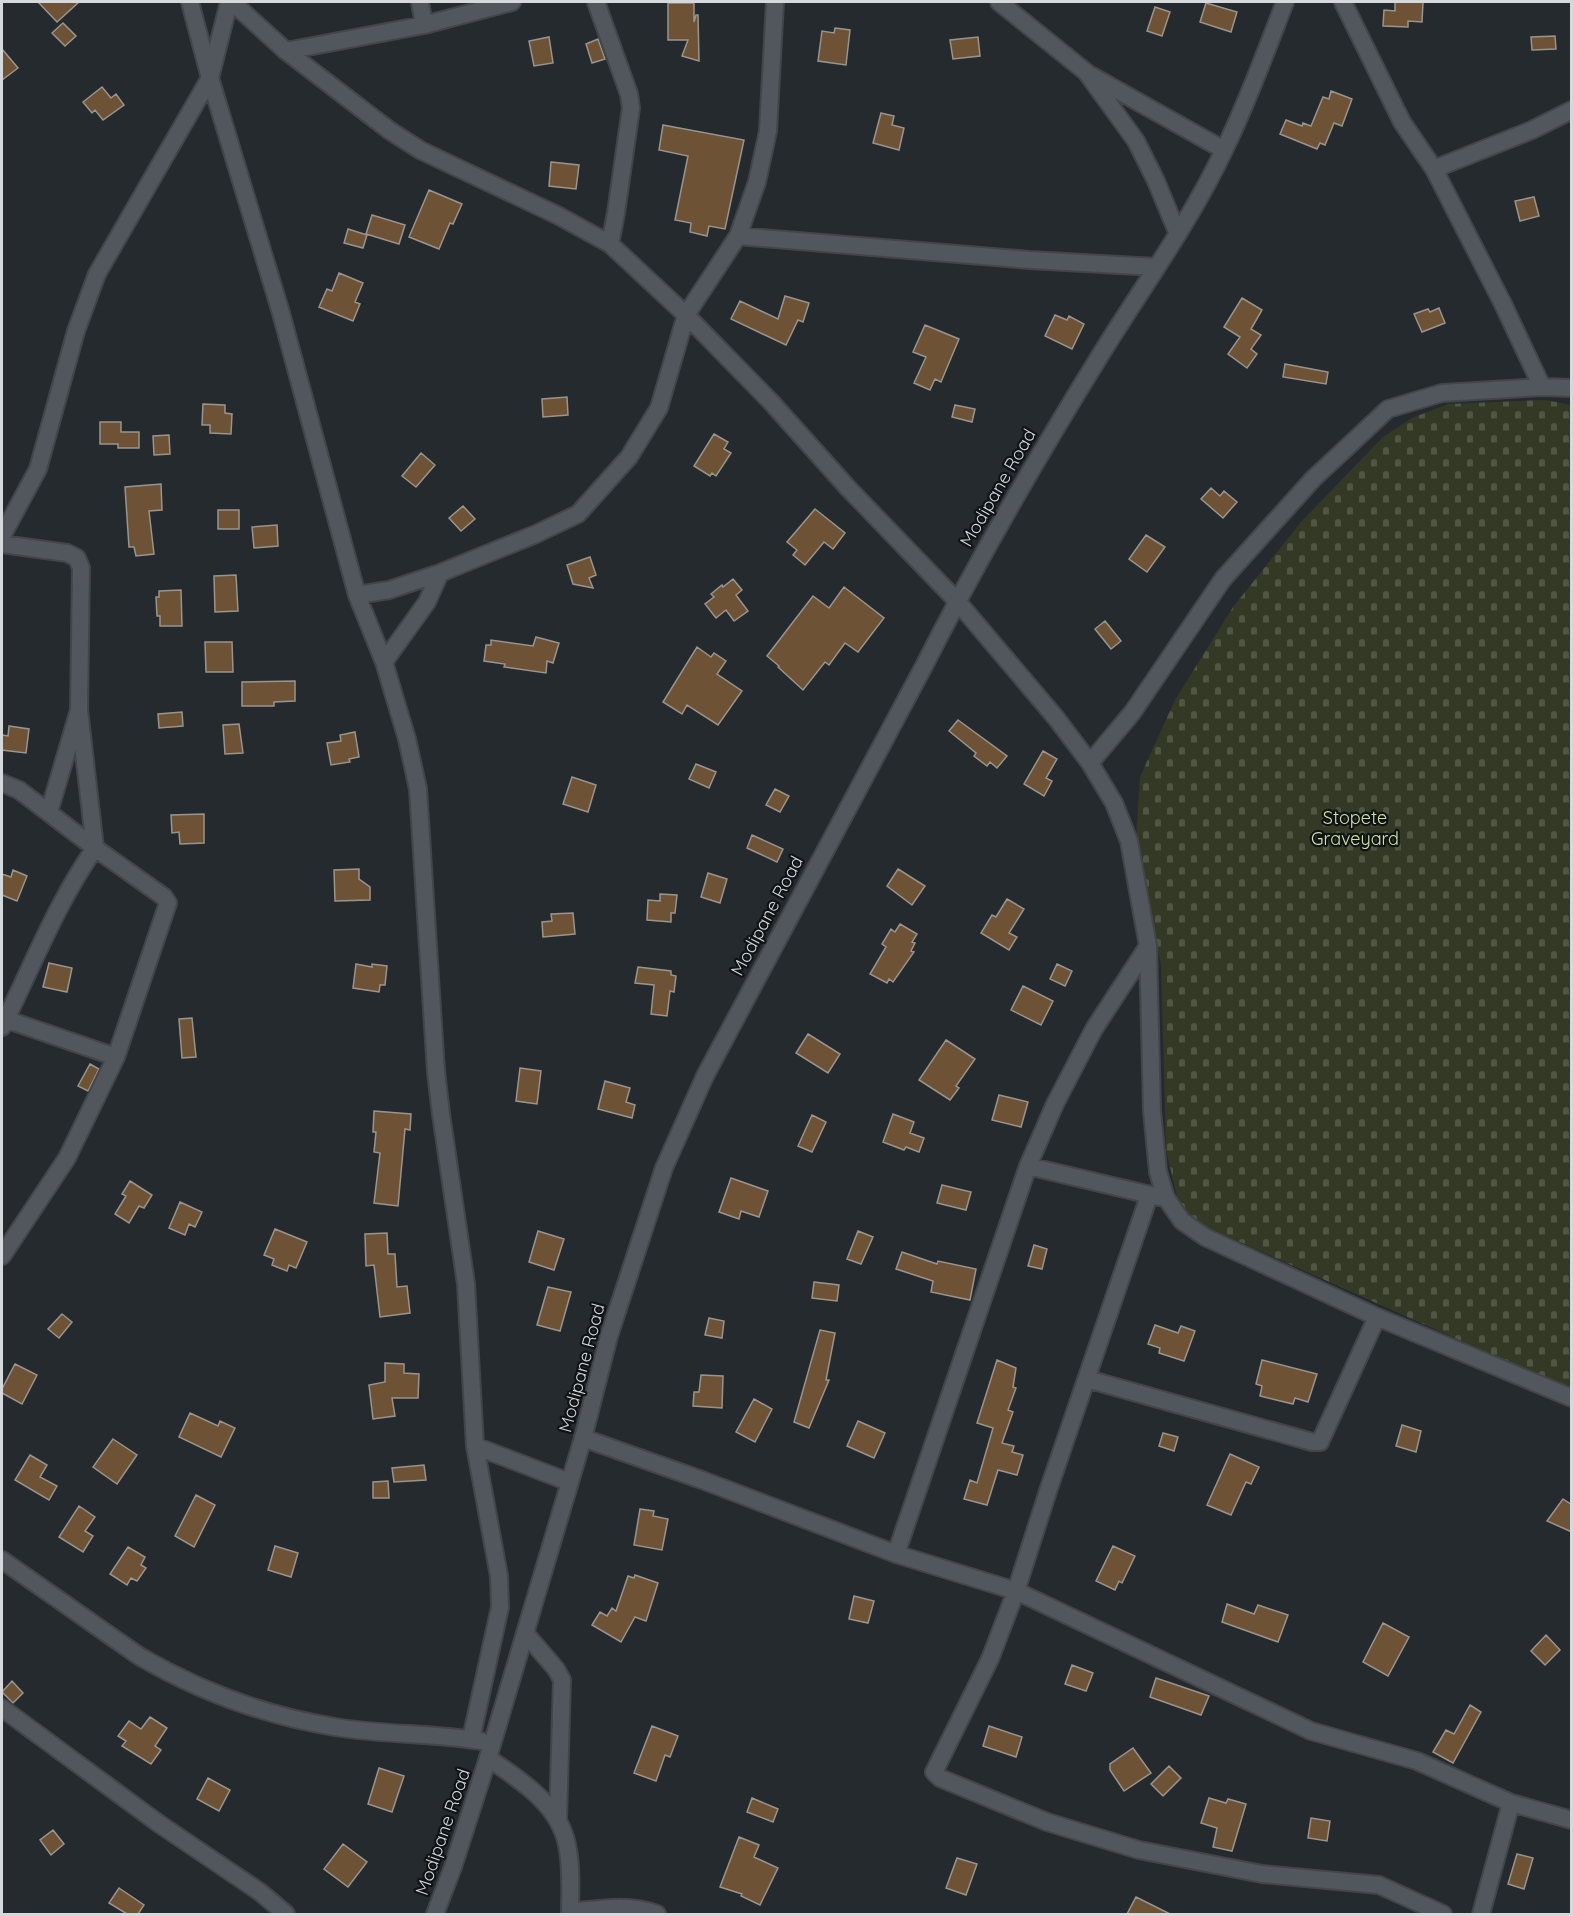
<svg xmlns="http://www.w3.org/2000/svg" width="1573" height="1916" viewBox="0 0 1573 1916" font-family="Quicksand,sans-serif">
<style>
.cemetery{fill:url(#cemetery-stones)}
.building{fill:#6e5235;stroke:#9a948e;stroke-width:1.5}
.lines{fill:none;stroke-linecap:round;stroke-linejoin:round}
.minor-casing{stroke:#42464a;stroke-width:20}
.secondary-casing{stroke:#42464a;stroke-width:20}
.minor{stroke:#52575d;stroke-width:16}
.secondary{stroke:#52575d;stroke-width:16}
.labels{text-anchor:middle;stroke-width:4.5;stroke-linejoin:round;paint-order:stroke}
.street-label{font-size:18px;fill:#d6d9dc;stroke:#101315}
.park-label{font-size:18px;fill:#d1e4a4;stroke:#101315}
</style>
<defs>
<pattern id="cemetery-stones" width="16" height="16" patternUnits="userSpaceOnUse" patternTransform="scale(1.5)"><rect width="16" height="16" fill="#333925"/><path d="M2 7V4a2 2 0 0 1 4 0v3zM10 15v-3a2 2 0 0 1 4 0v3z" fill="#505544"/></pattern>
</defs>
<rect width="100%" height="100%" fill="#252a2f"/>
<!-- cemetery -->
<path class="cemetery" d="M1545,400l26,5v985l-378,-169 -15,-20 -12,-51 -5,-185 -25,-127 4,-61 35,-77 58,-93 68,-85 82,-85 29,-19 36,-14z"/>
<!-- building -->
<path class="building" d="M38,2h41l-22,20z
M1395,2h28l-1,20 -14,-1v6l-25,-1 1,-16 11,1z
M668,3h26v19l2,-7h2l1,46 -17,-5 6,-16h-20z
M1206,3l31,9 -6,20 -31,-10z
M1155,7l15,5 -8,24 -15,-5z
M63,23l13,13 -11,10 -13,-13z
M835,28l15,2 -4,35 -28,-4 4,-30 12,2z
M1555,36l1,13 -24,1 -1,-13z
M549,37l4,26 -19,3 -5,-25z
M978,37l2,19 -27,3 -3,-19z
M598,39l7,20 -13,4 -6,-19z
M2,49l16,19 -16,12z
M102,87l9,11 5,-4 8,11 -21,15 -8,-10 -3,3 -9,-11z
M1331,91l21,8 -10,27 -8,-3 -9,22 -5,-2 -3,6 -37,-15 6,-14 16,6 1,-3 8,3 12,-29 6,2z
M881,113l13,3 -2,9 12,3 -5,22 -26,-7z
M663,125l81,15 -19,89 -16,-3 -2,10 -17,-4 1,-9 -16,-3 13,-64 -29,-6z
M551,162l28,3 -3,24 -27,-3z
M429,190l33,14 -9,20 -3,-1 -11,26 -30,-12z
M1534,197l5,19 -19,5 -5,-20z
M372,215l33,10 -6,19 -33,-10z
M348,229l19,6 -4,13 -19,-5z
M339,273l24,10 -8,19 5,2 -7,17 -34,-14 8,-18 5,2z
M785,296l24,7 -6,19 -5,-2 -12,25 -55,-26 9,-18 38,18z
M1242,298l20,12 -11,19 10,6 -10,14 6,5 -10,14 -19,-14 12,-17 -16,-10z
M1439,308l6,15 -23,9 -8,-18 14,-5 2,3z
M1055,315l12,5 2,-4 15,8 -12,25 -27,-13z
M925,325l34,14 -18,43 -6,-3 -5,11 -16,-7 12,-26 -13,-5z
M1285,364l43,8 -2,12 -43,-7z
M567,397l1,18 -25,2 -1,-18z
M203,404l22,1v8l7,1 -1,20 -21,-1v-8h-8z
M955,405l20,4 -3,13 -20,-5z
M100,422h21v10h18v16h-21v-4h-18z
M714,434l14,8 -4,7 7,4 -15,23 -4,-3 -2,3 -16,-10z
M169,435l1,19 -16,1 -1,-19z
M421,453l14,12 -19,22 -14,-11z
M161,484l1,26 -13,1 5,43 -18,2 -2,-9h-5l-4,-60z
M1211,488l9,8 4,-5 13,11 -14,16 -22,-19z
M463,506l12,13 -14,12 -12,-13z
M815,509l30,24 -12,16 -9,-7 -19,23 -12,-10 4,-5 -10,-8z
M218,510h21v19h-21z
M277,525l1,21 -24,2 -2,-21z
M1146,535l19,12 -18,25 -18,-13z
M590,557l6,18 -7,3 4,10 -20,-4 -6,-19z
M236,575l2,36 -23,1 -1,-36z
M733,579l9,11 -6,5 12,16 -14,10 -8,-11 -10,8 -11,-14 9,-7 -3,-3 11,-9 1,2z
M844,587l40,31 -26,34 -13,-9 -16,22 -4,-3 -22,28 -25,-23 1,-1 -12,-10 46,-60 16,12z
M181,590l1,36h-22v-10h-3l-1,-19h3v-6z
M1105,621l16,20 -10,8 -16,-20z
M536,637l23,6 -6,20 -6,-2 -1,12 -42,-6 1,-3 -21,-3 2,-16h5v-5l42,6z
M205,642h27l1,30h-27z
M697,647l14,10 3,-4 12,8 -9,13 25,17 -24,34 -31,-20 -5,9 -19,-12z
M295,681v20l-21,1v4h-32v-24z
M182,712l1,14 -24,2 -1,-14z
M958,720l49,36 -10,12 -7,-6 -3,4 -13,-10 2,-3 -27,-22z
M239,724l4,29 -18,1 -2,-29z
M9,726l20,3 -3,24 -24,-3v-15l6,1z
M355,732l4,25 -10,2 1,3 -19,3 -4,-22 14,-2 -1,-6z
M1043,751l14,8 -11,19 6,3 -8,15 -20,-12z
M696,764l20,8 -7,16 -20,-9z
M572,777l24,8 -8,27 -25,-8z
M775,789l14,7 -9,16 -14,-7z
M204,814v29l-24,1 -1,-12 -7,1 -1,-18z
M752,835l31,14 -6,13 -30,-14z
M359,869v10l11,8v13l-35,1 -1,-31z
M898,869l27,17 -13,19 -25,-19z
M13,870l14,6 -10,25 -15,-6v-21l9,3z
M708,873l19,6 -7,24 -19,-6z
M660,894l17,1 -2,18h-4v9l-24,-2 1,-20 12,1z
M1007,899l17,10 -15,24 8,4 -8,13 -28,-17 11,-18 4,2z
M573,913l2,21 -32,3 -1,-15 10,-1 -1,-7z
M900,924l17,10 -5,8 3,1 -4,8 3,1 -21,30 -4,-3 -2,4 -17,-9 16,-27 -4,-3 9,-15 4,3z
M49,963l23,5 -5,24 -24,-5z
M356,964l16,3v-3l15,2 -2,19h-5l-1,7 -26,-4z
M1057,964l15,7 -7,15 -15,-7z
M638,967l33,4v4l5,1 -2,16 -4,-1 -3,25 -16,-2 3,-29 -19,-2z
M1023,986l30,15 -12,24 -30,-15z
M192,1018l4,39 -14,1 -3,-39z
M808,1034l32,20 -12,19 -32,-20z
M946,1040l29,19 -19,27 3,2 -9,12 -31,-20z
M90,1064l9,5 -11,22 -10,-5z
M520,1068l21,3 -4,33 -21,-3z
M605,1081l25,7 -4,14 9,3 -3,13 -34,-9z
M999,1095l29,7 -7,25 -29,-7z
M374,1111l37,3 -1,16 -5,-1 -7,77 -24,-3 6,-50 -6,-1 2,-20h-3z
M893,1114l21,8 -4,11 14,5 -5,14 -13,-5 -2,3 -21,-8z
M812,1115l14,7 -14,30 -14,-6z
M731,1178l37,13 -9,26 -18,-6 -2,8 -20,-7z
M130,1181l22,14 -8,13 -5,-2 -10,17 -14,-9 11,-18 -4,-2z
M942,1185l29,7 -5,18 -29,-7z
M180,1202l22,10 -7,15 -6,-3 -4,11 -16,-7z
M275,1229l32,13 -11,26 -7,-3 -2,6 -15,-6 2,-6 -10,-4z
M538,1231l26,8 -10,31 -25,-8z
M858,1231l15,6 -12,27 -14,-5z
M387,1233l1,21h7l2,33 10,-1 3,27 -30,4 -6,-52 -8,1 -1,-32z
M1034,1245l13,4 -5,20 -14,-3z
M902,1252l35,12 1,-3 38,8 -6,31 -39,-8 2,-11 -37,-12z
M814,1282l25,3 -2,16 -25,-3z
M548,1287l23,5 -11,39 -23,-6z
M62,1314l10,8 -13,16 -11,-9z
M709,1318l15,3 -2,17 -17,-3z
M1155,1325l23,8 3,-7 14,5 -11,30 -25,-8 1,-5 -12,-4z
M820,1330l15,3 -9,47h3l-20,48 -15,-6z
M997,1360l19,8 -3,19 3,1 -8,22 5,2 -11,31 12,3 -2,6 11,3 -6,20 -19,-5 -11,35 -23,-6 6,-19 7,3 16,-55 -16,-5z
M1262,1360l55,14 -9,28 -13,-4 -2,6 -33,-8 2,-10 -6,-2z
M385,1363l19,1v9l15,1 -1,24h-26l3,18 -22,3 -4,-34 16,-3z
M15,1364l22,11 -15,29 -20,-11v-4z
M701,1375l22,1 -1,32 -29,-2 1,-14h5z
M754,1399l18,10 -17,33 -19,-10z
M190,1413l28,13 2,-5 15,7 -14,29 -42,-20z
M858,1421l27,12 -11,25 -27,-12z
M1402,1425l19,6 -5,21 -20,-6z
M1163,1433l15,4 -4,14 -15,-5z
M113,1439l24,16 -20,29 -24,-17z
M1230,1454l29,13 -8,17 -5,-2 -15,33 -24,-10z
M30,1455l17,10 -7,12 17,9 -8,14 -34,-20z
M424,1465l2,15 -32,2 -2,-14z
M388,1481l1,17h-16v-16z
M196,1495l19,10 -21,42 -19,-11z
M1563,1499l9,6v27l-25,-11z
M79,1506l16,11 -10,14 8,5 -10,16 -24,-15z
M640,1509l14,2 -1,5 15,3 -6,31 -28,-5z
M275,1546l23,7 -7,24 -23,-7z
M1113,1546l22,10 -13,27 -3,-2 -4,9 -19,-9z
M128,1547l17,10 -4,8 5,3 -9,13 -6,-3 -4,7 -17,-11z
M635,1575l23,8 -12,38 -11,-4 -14,25 -29,-17 8,-13 7,4 5,-8 4,3 12,-35 6,2z
M854,1596l20,5 -6,22 -19,-4z
M1227,1604l27,10 4,-9 30,10 -10,27 -56,-20z
M1383,1623l26,14 -21,39 -25,-14z
M1546,1635l14,15 -15,15 -14,-14z
M1072,1665l21,8 -7,18 -21,-7z
M1156,1678l53,18 -8,19 -51,-18z
M12,1681l11,12 -10,10 -11,-11z
M1470,1705l11,7 -28,51 -20,-11 13,-22 8,4z
M150,1717l17,11 -12,18 6,4 -10,14 -29,-18 4,-5 -8,-5 11,-15 12,8z
M652,1726l26,10 -8,21 -5,-2 -9,26 -22,-8z
M989,1726l33,11 -6,20 -33,-11z
M1133,1748l18,25 -27,18 -14,-21v-6z
M1169,1766l12,12 -18,18 -12,-12z
M379,1768l25,8 -12,36 -24,-8z
M208,1778l22,12 -11,21 -22,-12z
M752,1798l26,11 -5,13 -26,-10z
M1209,1798l17,5 2,-4 18,5 -14,47 -19,-4 4,-19 -16,-5z
M1311,1818l19,3 -3,20 -19,-3z
M53,1830l11,14 -13,11 -11,-15z
M739,1837l20,8 -5,12 24,11 -18,37 -19,-9 1,-2 -22,-7z
M343,1844l24,18 -19,25 -24,-18z
M1517,1854l16,4 -9,31 -16,-5z
M957,1858l20,6 -11,31 -20,-7z
M119,1888l25,17 -6,9h-11l-18,-11z
M1136,1897l34,17h-43z"/>
<g class="lines">
<!-- minor casing -->
<g class="minor-casing">
<path id="minor" d="M190,2l20,76 71,235 76,282 27,67 23,77 11,50 18,283 5,42 25,170 9,162 24,130 1,31 -29,132
M232,2l54,49 103,79 31,20 139,66 51,28 76,71 86,88 76,85 109,113 99,117 34,45 24,40 15,38 19,105 4,165 6,61 8,26 16,23 23,16 172,80 195,81
M420,2l4,23
M596,2l33,92 2,14 -15,105 -6,31
M999,2l87,70 50,69 20,40 22,53
M1343,2l59,120 32,47 69,135 39,83
M286,51l138,-26 88,-23
M1092,76l132,74
M1434,169l98,-39 40,-20
M738,236l292,24 126,7
M2,536l36,-67 38,-138 21,-57 113,-196 19,-76
M2,544l65,9 10,5 4,10 -2,142 -30,102
M357,595l32,-5 51,-17
M384,662l43,-60 13,-29 96,-39 42,-20 51,-57 30,-49 27,-93 52,-79 19,-54 11,-51 7,-129
M1090,763l42,-50 91,-134 90,-100 75,-70 54,-16 100,-6 30,1
M2,783l17,7 76,58 69,49 4,6 -52,154 -49,101 -65,98
M5,1019l111,38
M2,1027c30,-60 54,-123 93,-179l-16,-138
M1028,1166l131,31
M1149,1196l-100,292 -33,103 -26,68 -56,113 6,6 107,44 92,28 123,24 117,11 64,29
M1087,1379l225,63h8l57,-125
M583,1438l119,42 194,74 120,37 295,140 106,30 94,42 61,17
M475,1446l94,36
M896,1554l132,-388 27,-62 39,-75 54,-83
M2,1560l137,96c60,35 128,60 196,71 48,8 98,6 146,14
M525,1633l31,36 6,11 -4,139
M2,1708l156,115 102,69 26,22
M488,1758c32,22 71,46 79,87 5,22 3,47 3,69
M570,1912c29,-3 59,-9 87,2
M1481,1914l30,-111"/>
</g>
<!-- secondary casing -->
<g class="secondary-casing">
<path id="secondary" d="M435,1914l18,-47 35,-109 95,-320 26,-102 55,-168 41,-92 219,-410c54,-107 114,-210 177,-312 42,-68 90,-133 124,-206 23,-47 41,-97 60,-146"/>
</g>
<!-- minor -->
<use href="#minor" class="minor"/>
<!-- secondary -->
<use href="#secondary" class="secondary"/>
</g>
<g class="labels">
<!-- street labels -->
<g class="street-label">
<text transform="translate(998 488) rotate(-60)" y="6">Modipane Road</text>
<text transform="translate(767 916) rotate(-62)" y="6">Modipane Road</text>
<text transform="translate(582 1368) rotate(-75)" y="6">Modipane Road</text>
<text transform="translate(443 1832) rotate(-71)" y="6">Modipane Road</text>
</g>
<!-- park labels -->
<g class="park-label">
<text x="1355" y="824">Stopete<tspan x="1355" dy="21">Graveyard</tspan></text>
</g>
</g>
<!-- border -->
<rect width="1573" height="1916" fill="none" stroke="#d6d9dc" stroke-width="6"/>
</svg>
